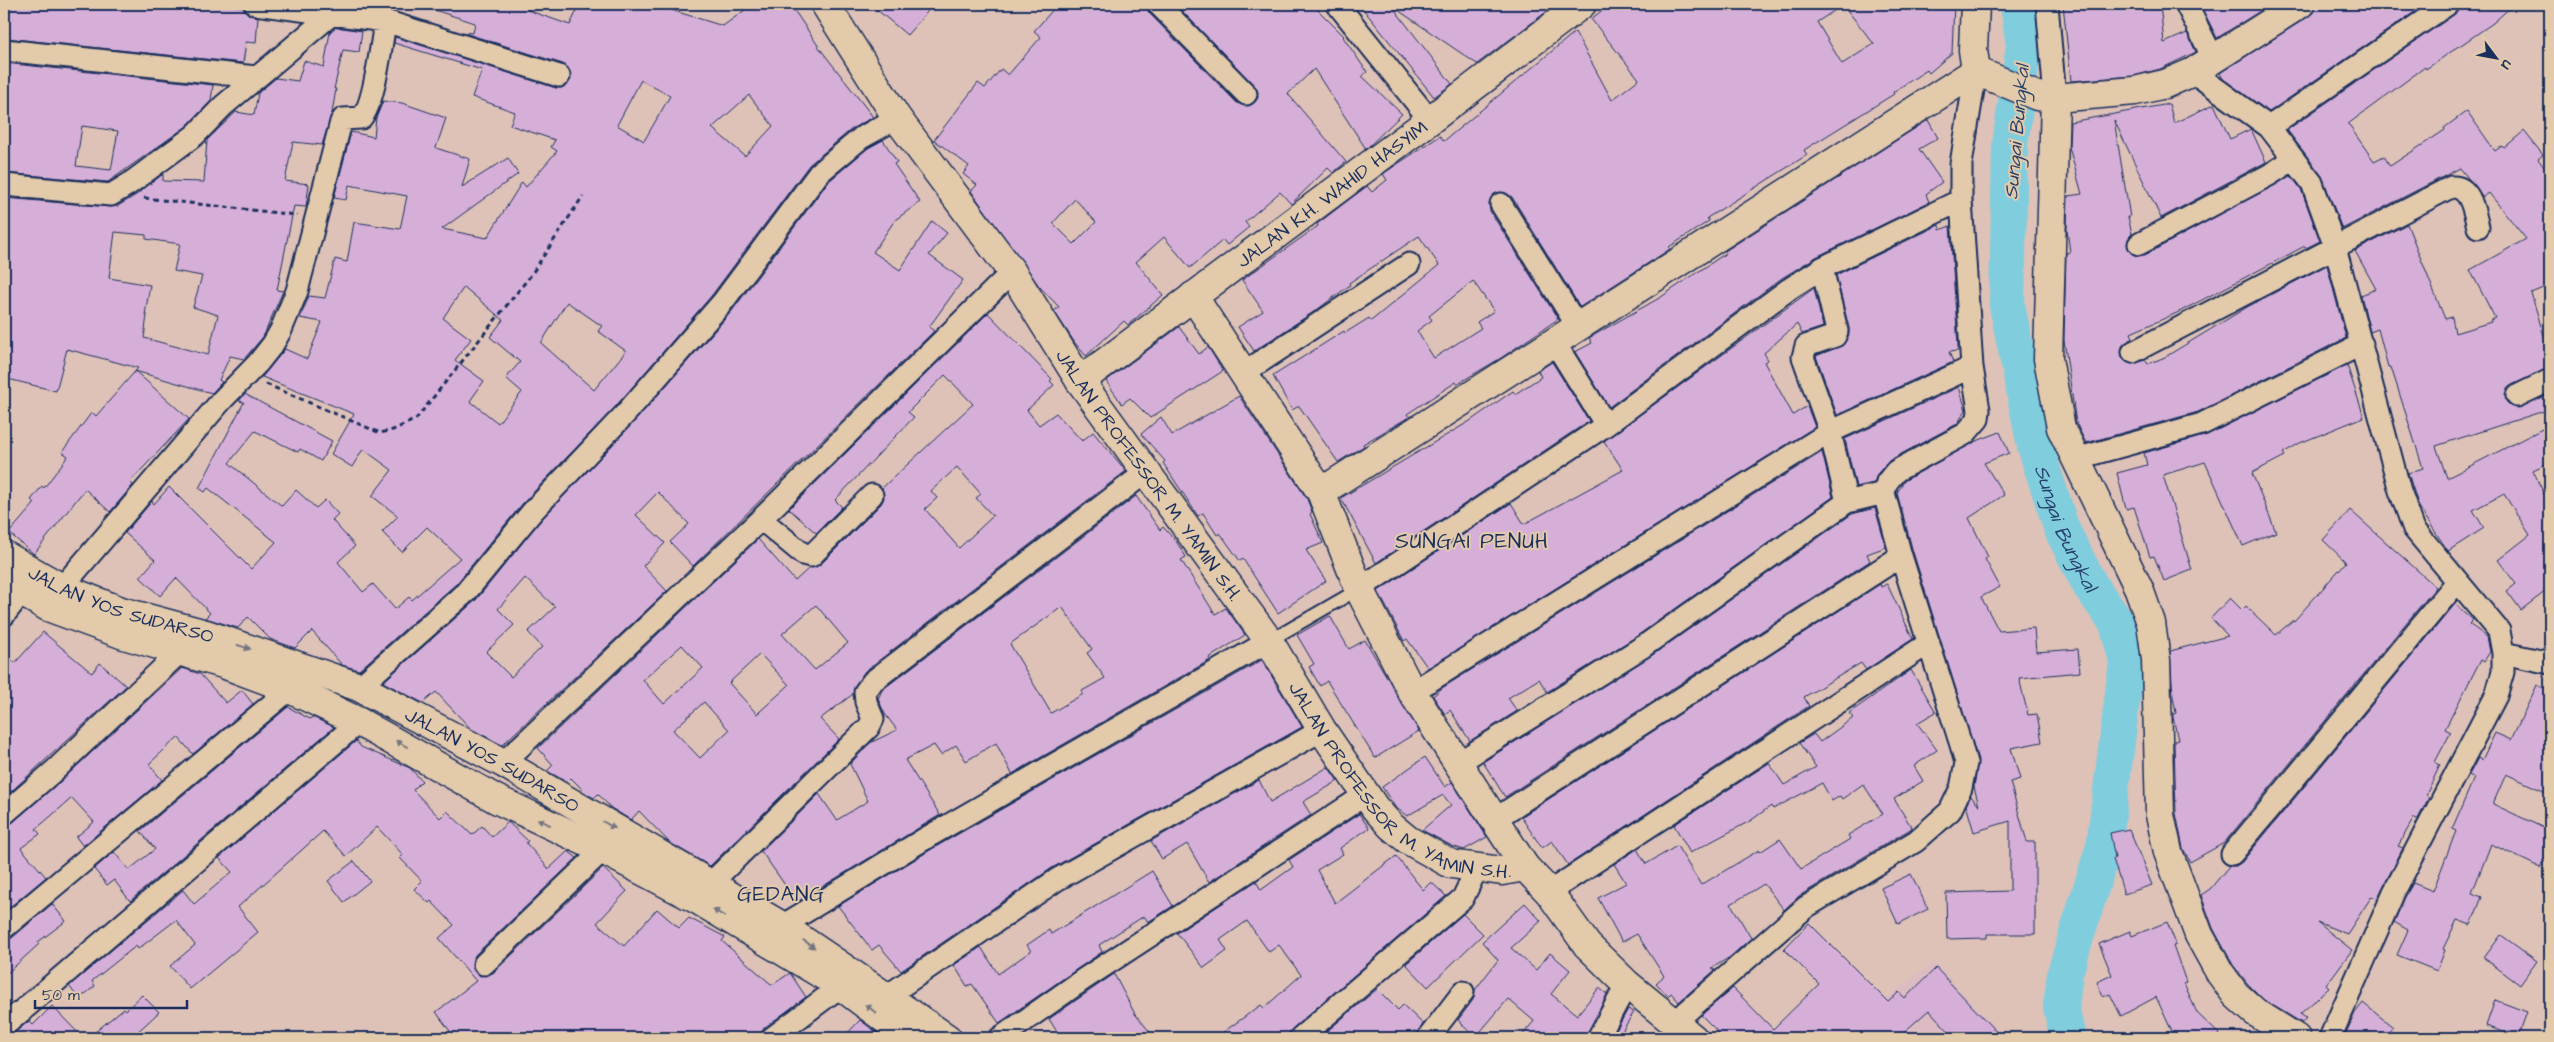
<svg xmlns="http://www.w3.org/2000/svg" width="2554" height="1042" viewBox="0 0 2554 1042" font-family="'Architects Daughter',sans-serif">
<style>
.built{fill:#dcbcc2}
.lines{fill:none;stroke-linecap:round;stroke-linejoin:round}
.river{stroke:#80cdde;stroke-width:36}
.building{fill:#d6afd8;stroke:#1b2f5e;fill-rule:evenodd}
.lane-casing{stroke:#1b2f5e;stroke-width:15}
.street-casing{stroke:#1b2f5e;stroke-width:25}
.secondary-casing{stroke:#1b2f5e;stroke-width:31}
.path{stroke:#1b2f5e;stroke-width:3;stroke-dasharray:5 4;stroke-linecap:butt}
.lane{stroke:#e2caaa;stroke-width:11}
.street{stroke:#e2caaa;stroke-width:21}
.secondary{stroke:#e2caaa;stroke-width:28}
.oneway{fill:#757580}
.labels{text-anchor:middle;stroke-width:4;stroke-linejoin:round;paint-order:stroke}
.street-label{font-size:19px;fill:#1b2f5e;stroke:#e2caaa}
.water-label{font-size:20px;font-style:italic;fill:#253f6b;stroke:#e2caaa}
.quarter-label{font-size:21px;letter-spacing:1px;fill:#1b2f5e;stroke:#e2caaa}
</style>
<rect width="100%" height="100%" fill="#dec2b8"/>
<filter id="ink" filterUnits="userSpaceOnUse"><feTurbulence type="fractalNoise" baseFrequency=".02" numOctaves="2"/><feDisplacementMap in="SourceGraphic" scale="10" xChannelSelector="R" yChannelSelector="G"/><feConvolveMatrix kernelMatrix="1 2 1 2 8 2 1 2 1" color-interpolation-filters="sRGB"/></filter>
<g filter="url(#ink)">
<!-- built -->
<path class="built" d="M1934,962l71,76h-179l33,-19z"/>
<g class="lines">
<!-- river -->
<path class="river" id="s1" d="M2018,4l6,42 -14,98 -3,161 28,141 27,84 29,57 26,36 10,38 -23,185 -39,127 -4,34 7,31"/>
</g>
<!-- building -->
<path class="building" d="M8,4h228v2l7,1 5,7 10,3 -2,26 -10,-1 -3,21 -238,-25z
M426,4h103l-2,6 43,15 10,-21h90l-2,5 55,17 30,-22h37l31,46 52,67 -20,11 -44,37 -97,130 -95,110 -94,98 -66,80 -98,87 -17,-5 -30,-34 -17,17 -25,-9 -22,-22 -10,11 -33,-10 5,-5 -34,-35 -16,18 -20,-19 15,-17 -30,-27 27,-32 2,3 15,-17 82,82 25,-27 -68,-54 -3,4 -6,-4 45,-86 -5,-1 6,-7 87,47 -11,20 -21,-12 -2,3 -43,-21 -26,32 53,43 14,-16 20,18 9,-8 13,14 -6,6 23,26 -17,16 25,30 10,-8 22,25 14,-12 3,3 48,-42 -33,-31 -25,25 -20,-20 16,-16 -26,-20 20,-26 -29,-21 -11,18 -21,-13 23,-40 -92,-37 23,-28 22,10 15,-37 -22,-4 9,-22 16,2 10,-39 12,3 7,-40 46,7 7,-33 -58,-11 -3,15 -12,-2 17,-66 23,5 2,-19 7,-17 19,2 44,15 -10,30 34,11 -8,28 46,-29 10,16 -76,55 45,9 35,-56 4,5 31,-36 -6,-4 4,-7 -45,-15 5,-13 -43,-15 10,-27 -88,-27 1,-6 161,51h6l9,-8 -3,-12 -5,-4 -102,-32 12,1 2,-10 -50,-16zM641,80l29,16 -26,45 -27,-16zM749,95l24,31 -28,30 -33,-28zM464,287l39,33 -13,17 30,25 -14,16 16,14 -24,31 -28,-22 14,-20 -29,-21 16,-21 -28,-21zM567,302l35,24 -4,5 28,20 -32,39 -53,-47z
M870,4h64l-27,31z
M1058,4h88l3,9 88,90 12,3 9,-8 -3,-12 -80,-82h137l32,32 -1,1 24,35 -5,4 40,38 -36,35 -52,-80 -26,25 58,68 -13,11 -5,-5 -37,36 -11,-12 -35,30 4,5 -22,18 -4,-5 -33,28 -26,-31 -28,25 27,33 -35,30 -4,-4 -38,35 -11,-13 -21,-32 5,-4 -20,-21 -68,-95 6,-6 -14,-11 6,-8 -35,-26 44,-57 7,5 16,-19 7,6 33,-38 -7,-6zM1075,199l21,23 -22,22 -21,-21z
M1359,4h198l-80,60 -85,-58 60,78 -18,13z
M1610,4h344l-2,49 -23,20 -2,-3 -34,22 1,2 -90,56 3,5 -100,63 2,3 -40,26 1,2 -90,58 -68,-110 -11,-5 -7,2 -5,10 1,7 68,108 -57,39 -44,26 -1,-2 -49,32 2,3 -46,27 1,2 -26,16 -39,-56 -7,4 -19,-34 71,-45 1,2 24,-15 2,3 68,-56 -20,-29 -70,47 1,2 -32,24 -64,42 -16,-24 25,-16 -21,-31 76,-54 -1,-2 50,-38 5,6 15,-12 -4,-6 13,-9 44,-29 4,5 131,-109 37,68 27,-21 -48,-60zM1843,5l31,39 -32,20 -25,-42zM1473,281l21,30 -17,11 4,6 -47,30 -17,-27 15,-11 -3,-4z
M2063,4h97l4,39 23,-10 9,19 -36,17 -27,7 -62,5z
M2200,4h71l-54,34z
M2316,4h110l-157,108 -46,-33 -3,-6 88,-56 6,-5z
M2460,4h54l-21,19 -67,46 -1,-2 -77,57 26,37 10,-5 6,10 55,-36 -1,-2 23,-17 28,40 7,-5 2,2 20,-17 19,24 -5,4 12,16v110l-19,8 13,43 6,-2v34l-38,17 -7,11 5,10 7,2 33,-14v15l-114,37 11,32 103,-53v37l-17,8 17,37v81l-29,22 -14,-19 9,-7 -18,-24 32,-25 -26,-41 -31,16 11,18 -36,23 -29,-44 -11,-34 15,-5 -32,-101h-3l-10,-38 -8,3 -9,-37 15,-6 -21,-38 52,-27 38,95 7,-2 3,16 36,-11 -1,-2 5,-2 -25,-48 56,-31 -37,-46 -6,4 -23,-29 -118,61 -20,-53 -35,-46 168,-116z
M336,27l26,4 -3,21 -16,-2 -9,39h2l-4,24 -10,32 -29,-3 -8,39 24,3 -3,23 -12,-1 -17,84 6,1 -20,46 -19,22 -14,-3 -11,24 3,2 -10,11 -77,-22 54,48 -59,63 3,3 -23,27 -25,-23 -51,65 -25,-21 26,-30 -4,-3 11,-14 2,2 24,-32 -6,-4 30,-40 4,4 42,-48 -71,-19 -11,42 -52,-13v-180l106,9 8,-1 18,-11 27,-21v7l41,1 3,-42 29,-28 18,3 4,-22 18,-15 22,3 6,-20 20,6 6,-35zM115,232l31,3v4l34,5 -6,27 28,5 -9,31 25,8 -10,40 -64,-17 3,-23h-2l5,-30 -41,-7z
M4,63l209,22 -2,16 -24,25 -79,56 -104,-9zM82,126l36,5 -7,39 -35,-4z
M2169,104l5,19 40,-19 16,35 21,-10 15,33 -105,56 -47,-98 16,97h-2l4,17 -5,10 5,10 13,1 146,-79 10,13 19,52 -14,7 -1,-2 -126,66 -48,21 2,5 -11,8v12l10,6 13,-4 3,4 17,-7 84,-51 78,-41 19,73 -148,74 -112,31 -10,-20 -12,-83 2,-87 4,-1 -3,-22 1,-34 14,-2 -13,-47 1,-25z
M1928,120l10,18 -19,11 23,33 -16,12 3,8 -113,55 -34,21 -173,129 -34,-55 17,-9 -3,-5 72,-41 65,-44 -1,-2z
M883,140l14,22 -3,2 26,38 -25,18 -22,32 27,18 32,-49 15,12 -18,22 34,25 -34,47 5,4 -241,235 -23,-24 19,-18 -31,-32 -22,23 29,28 -22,23 24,25 -165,154 -31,-16 -35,-37 -13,11 -40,-21 93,-82 65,-80 94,-99 97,-110 96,-129 40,-34zM525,578l30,29 -27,25 14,15 -31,30 -25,-25 28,-27 -16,-16z
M1939,225l1,5 10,-4 8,119v6l-9,1 4,10 -116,53 -21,-59 27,-11 6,-10v-7l-13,-53z
M1814,288l9,39 -21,7 -5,-10 -33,29 4,7 -4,2 29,53 14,-9 8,21 -387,241 -21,-29 -3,2 -26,-50 133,-88 13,21 99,-54 -19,-29z
M988,313l64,66 -2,2 4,4 -27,25 12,15 17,-12 26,28 11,-9 33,39 -261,200 -10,14 -2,9 -33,25 19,20 -129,127 -40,-23 -31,-32 -8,9 -20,-12 -13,-14 -4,4 -7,-4 -16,-16 -4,4 -20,-11 6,-6 -15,-17 220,-209 37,42 14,-13 11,-3 61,-61 3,-6 -2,-10 91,-84 -28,-29 -37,37 6,5 -79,83 7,7 -26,26 -27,-24zM957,467l24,27 -5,4 17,18 -34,32 -34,-39 12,-11 -6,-7zM816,605l32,38 -33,27 -33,-36zM682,645l21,23 -39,36 -21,-24zM760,654l29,31 -32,29 -28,-31zM704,702l25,28 -29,28 -27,-28z
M1179,327l20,27 9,-7 15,24 -73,47 -20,-20 -8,6 -16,-23z
M1552,362l37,59 -213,142 -35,-65 129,-77 43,-30 2,3 26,-17 -3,-6z
M2347,365l17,52 -64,26 -17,10 2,3 -33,17 24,59 -33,14 -38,-84 -42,13 29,95 -28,11 -10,-25 -4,1 -16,-50 -8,2 -9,-36 30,-8 -3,-12 63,-18z
M1959,387l7,23 -9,14 -67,36 -13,14 -3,9 -18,4 -11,-48z
M1239,396l68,103 5,13 -2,2 13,29 -17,7 20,31 -48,32 -35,-54 -3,2 -20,-28 -3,2 -14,-22 -5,3 -35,-53 2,-2 -24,-27 20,-17 11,18z
M2000,432l9,21 -25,10 20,32 -35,23 19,39 -3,2 15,28 -19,10 18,34 35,-3 2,24 42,-3 2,23 -61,6 9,37 9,-1 5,28 -31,6 9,31 -10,3 17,60h8v92h-48v4l-40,1 -1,-46 64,-2v-70l-36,11 -8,-27 5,-9 8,10 -5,-19 4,-27 -65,-208 -16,-59 7,-12 70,-39z
M1822,452l11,45 -196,139 -90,56 -8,-13 -31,19 9,13 -47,30 -20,-31 -5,4 -12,-18 9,-8z
M1136,496l24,34 3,-3 13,14 10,16 -5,3 34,54 11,-6 19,27 -36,23 1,2 -198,114 -16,-31 -30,18 -10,-16 -15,10 -7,-10 -29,15 35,55 -143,87 -36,-51 58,-57 18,26 31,-19 -18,-37 20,-21 27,-13 -12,-16 -7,-15 4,-9zM1062,607l30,42 -5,4 18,25 -23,13 1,3 -32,19 -41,-69z
M1875,508l11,39 -19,7 3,7 -365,236 -22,-35 168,-106 201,-142z
M2350,510l86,77 -212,256 -34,19 -7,-14 -7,-35 -2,-72 4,-1 -5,-23v-3l3,-1 -3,-16 -3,-46 58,-15 -17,-18 19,-20 12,12 4,-4 30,29 17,-15 1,1 52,-59 -23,-22z
M1880,584l1,3 6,-3 26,55 -47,31 -5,-7 -57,34 5,9 -241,159 -16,-24 -10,7 -21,-31z
M2455,604l18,16 -4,4 18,13 3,15 -6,9 -3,-2 -36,70 6,3 -16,30 5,3 -14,30 3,2 -11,22 -4,-1 -16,28 5,2 -26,51 -5,-3 -25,38 -30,-12 35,28 -26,35 3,3 -29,26 6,4 -4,5 -38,-23 -16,-16 -15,-19 -20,-37 -12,-33 9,-6 19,-23h7l6,-4z
M1330,616l19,33 16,-9 54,91 -44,27 -48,-77 -7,5 -11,-19 5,-3 -17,-29z
M43,632l49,41 8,-10 26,23 -122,112v-145l11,10z
M1262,660l40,67 -250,141 -151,103 -22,-26 -7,5 -34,-44 94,-57z
M182,668l18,6 26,29 16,-13 11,14 -60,50 -15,-17 -29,27 13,16 -79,66 -7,-9 18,-15 -22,-24 -36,31 4,5 -19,14 25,29 -42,35v-86l8,-3 51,-44z
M1911,670l25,42 -19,11 20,27 -23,16 9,15 -29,18 18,29 -113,68 -15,14 -20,-26 -33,20 20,34 -21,19 -18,11 3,2 -36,32 -8,-9 -3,3 -12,-13 8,-7 -27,-42 -15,8 -24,-44 28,-15 -12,-19 23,-15 9,15 31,-18 24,39 58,-35 1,2 20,-13 21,30 49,-30 -2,-4 35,-21 -20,-30 -21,15 -2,-3 -8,5 -10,-18 -49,26 -2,-3 -21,15 -60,32 -16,-28 95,-62 15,22 32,-18 -17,-24 15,-9 6,8 33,-24 -4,-5z
M2537,685l13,6v103l-44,-20 -13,30 57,27v17l-9,20 -50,-24 -19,49 10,4 -11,28 -14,-5 -14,29 2,1 -8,21 -40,-16 11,-25 -14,-8 11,-25 8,-14 20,8 23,-60 -4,-2 22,-51 -5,-3 9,-17 4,2 13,-27 16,7z
M288,707l22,12 2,-2 22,10 -204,174 -16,-21 -7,5 -13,-16 20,-17 15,18 26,-21 -15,-18z
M356,741l5,6 49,21 12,13 -9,9 27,28 7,-7 25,24 10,-9 10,11 16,-15 20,19 -2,2 23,26 19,-18 9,7 -102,97 -3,11 8,10 13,-3 110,-105 24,23 -30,32 27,23 33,-37 22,19 10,-10 36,19 -3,4 50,44 18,-12 16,24 -42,31 -4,10h-305l-19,-26 40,-31 -37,-43 15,-13 -23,-24 -2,2 -15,-14 8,-8 -22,-23 3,-3 -26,-28 -31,29 -23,-25 -85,76 20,25 -68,57 -20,-23 25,-21 -19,-25 -38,29 -2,-3 -44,35 3,5 -16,13 -10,-13 114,-96 11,14 38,-32 -13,-14z
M1425,757l20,30 7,-5 35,55 -23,13 -12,-4 -30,-16 29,-25 -8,-10 -36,21 -12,-9 -13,-20z
M1328,767l10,14 -35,21 8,13 -102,67 -22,-38 -25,15 -11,-18 108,-61 11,22z
M1359,814l10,14 -29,20 3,6 -26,16 18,33 61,-47 27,34 8,-8 15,14 -154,133 -4,9h-73l46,-33 3,3 37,-33 -22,-30 -10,7 -22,-31 -27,19 7,11 -23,17 -27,-35 79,-52 5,9 32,-23 -4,-7z
M2129,829l23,56 -28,9 -11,-35 2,-1 -5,-25z
M354,861l16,20 -26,21 -16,-21z
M1152,871l21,35 -25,16 -4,-6 -45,29 3,7 -103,71 -27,-39 -5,2 -13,-21 27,-18 17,27 33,-23 -4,-6 22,-15 2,4z
M1911,874l17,35 -30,15 -17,-36z
M1525,903l16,18 -30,27 25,22 14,-17 20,17 -19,24 26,21 22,-27 8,6 -21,44h-66l14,-17 -26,-22 -33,39 -17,-18 15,-20 2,-10 23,-30 -16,-18z
M52,904l14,17 -28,21 1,2 -35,32v-36l8,-2z
M1463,914l20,20 -55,53 -22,-23z
M2167,922l9,22 -3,1 13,37 -2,1 13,30 26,25h-48l-19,-41 -35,19 -11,-22 -7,3 -6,-15 15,-7 -13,-31 31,-13 2,5z
M1809,923l79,79 11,-10 6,6 31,-30 66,70h-47l-26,-28 -32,28h-173l-23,-23 32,-27 40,41 46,-45 -35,-35z
M2501,935l36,26 -17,24 -36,-27z
M1114,974l21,40 20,24h-94l-12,-19z
M1377,989l21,21 5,-5 20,19 -7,14h-97z
M142,995l17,17 -28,26h-43l36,-30 2,2z
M2495,1000l32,12 -9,25 -32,-11z
M2363,1003l30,24 -9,11h-40l11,-25z
M52,1006l31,32h-75l21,-17 4,4z
M1628,1009l6,3 -16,26h-6z
M860,1020l24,18h-41z"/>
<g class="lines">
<!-- lane casing -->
<g class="lane-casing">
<path id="lane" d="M1269,641l90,-52"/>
</g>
<!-- street casing -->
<g class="street-casing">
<path id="street" d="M255,4l130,17 174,55
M1158,4l88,90
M1337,4l93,116
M2047,4l8,94
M2186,4l28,56
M4,50l252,27
M2193,72l76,55 43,56 23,64 65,244 14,38 85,102 4,22v19l-7,24 -102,196 -64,146
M2269,127l179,-123
M4,185l107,10 18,-11 66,-49 28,-29 109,-92
M1501,204l77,123
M2139,244l130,-69 25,-16
M1822,268l15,63 -2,5 -29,10 -3,11 27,75 17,70
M1555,343l51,82
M2133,352l318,-165c20,-2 23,25 27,40
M1242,374l167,-110
M2517,396l33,-16
M2075,459l127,-35 160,-80
M761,519l251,-247
M1359,589l247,-164 183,-136 33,-21 139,-68
M53,598l169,-198 36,-37 15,-19 8,-14 16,-39 44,-169 2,-3 18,-1c13,-12 21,-77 24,-97
M4,615l17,-22
M2503,653l47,10
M359,687l107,-95 66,-80 94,-99 96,-110 97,-130 42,-35 36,-20
M1412,692l418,-260 142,-65
M503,763l258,-244 42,35 8,2 61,-61
M1458,763l186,-117 203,-144 37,-9
M4,814l51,-44 126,-119
M1495,819l406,-263
M2232,854l225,-272
M710,884l159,-157 4,-8 -7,-17 -1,-10 8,-11 273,-209
M1549,892l380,-249
M782,926l144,-88 343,-197
M4,928l286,-239
M484,964l119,-114
M887,996l171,-117 264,-149
M1675,1022l131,-115 110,-66 34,-30 11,-23 5,-25 -5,-18 -60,-189 -17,-63 3,-11 9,-11 69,-37 13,-15 1,-9 -7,-43 -11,-167v-36l15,-93
M4,1026l355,-304
M772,1038l69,-52
M1000,1038l84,-59 281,-184
M1300,1038l163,-140 14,-30
M1428,1038l35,-46
M1598,1038l29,-54"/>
</g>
<!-- secondary casing -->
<g class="secondary-casing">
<g id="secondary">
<path id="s2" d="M825,4l72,114 115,154 68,109 189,260 53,89 53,78 16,18 17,14 43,24 51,7 23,-4"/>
<path d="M1975,4l-2,46 3,21"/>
<path d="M1976,71l61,25 18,2 80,-7 30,-7 28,-12 107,-68"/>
<path d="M2055,98l-7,261 13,69 78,161 12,34 5,37 4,155 8,37 31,83 21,38 16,22 19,17 41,26"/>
<path d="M1193,296l128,196 38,97 53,103 113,175 24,25 38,53 40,39 66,54"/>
<path id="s3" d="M1080,381l350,-261 152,-116"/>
<path d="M1321,492l655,-421"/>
<path id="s4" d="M4,555l56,32 61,24 85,23 153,53 144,76 279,163 165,112"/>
<path d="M4,582l44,25 76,28 99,29 67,25 69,33 137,77 107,51 95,50 143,86 69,52"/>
</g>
</g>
<!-- path -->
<path class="path" d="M144,198l153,17
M266,384l114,49 13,-3 23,-11 115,-144 52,-79"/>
<!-- lane -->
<use href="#lane" class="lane"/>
<!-- street -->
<use href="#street" class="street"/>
<!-- secondary -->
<use href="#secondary" class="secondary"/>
</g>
<!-- one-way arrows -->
<defs><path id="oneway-solid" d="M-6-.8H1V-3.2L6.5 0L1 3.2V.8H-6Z" transform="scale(1.25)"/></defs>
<g class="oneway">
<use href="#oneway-solid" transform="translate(244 647) rotate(18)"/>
<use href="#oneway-solid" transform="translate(402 744) rotate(-150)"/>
<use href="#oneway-solid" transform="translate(544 822) rotate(-154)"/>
<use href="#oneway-solid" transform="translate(609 825) rotate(30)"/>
<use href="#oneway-solid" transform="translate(719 913) rotate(-148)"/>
<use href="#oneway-solid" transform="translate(809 944) rotate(34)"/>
<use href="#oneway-solid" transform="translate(871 1009) rotate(-143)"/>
</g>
</g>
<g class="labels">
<!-- street labels -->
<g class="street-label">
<text dy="7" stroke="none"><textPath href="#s3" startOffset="314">JALAN K.H. WAHID HASYIM</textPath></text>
<text dy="7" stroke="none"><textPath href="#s2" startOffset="572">JALAN PROFESSOR M. YAMIN S.H.</textPath></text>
<text dy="7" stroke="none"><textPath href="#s4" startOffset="128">JALAN YOS SUDARSO</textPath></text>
<text dy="7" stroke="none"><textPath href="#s4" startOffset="532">JALAN YOS SUDARSO</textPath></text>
<text dy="7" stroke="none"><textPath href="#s2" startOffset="978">JALAN PROFESSOR M. YAMIN S.H.</textPath></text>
</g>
<!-- water labels -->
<g class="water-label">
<text transform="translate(2016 132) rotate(-85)" y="7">Sungai Bungkal</text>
<text dy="7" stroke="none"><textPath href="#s1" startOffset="534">Sungai Bungkal</textPath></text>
</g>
<!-- quarter labels -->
<g class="quarter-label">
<text x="1472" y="548">SUNGAI PENUH</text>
<text x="781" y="901">GEDANG</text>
</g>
</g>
<!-- margin -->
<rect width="2554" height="1042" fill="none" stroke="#e2caaa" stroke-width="20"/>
<rect x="10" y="10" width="2534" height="1022" fill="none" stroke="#1b2f5e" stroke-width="2" filter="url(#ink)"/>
<!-- north arrow -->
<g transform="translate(2496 58) rotate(122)" stroke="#e2caaa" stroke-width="4" paint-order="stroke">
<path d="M0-4L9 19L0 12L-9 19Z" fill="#1b2f5e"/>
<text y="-8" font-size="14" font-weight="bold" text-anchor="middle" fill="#1b2f5e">U</text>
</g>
<!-- scale -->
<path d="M35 1000v8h152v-8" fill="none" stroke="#1b2f5e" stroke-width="2.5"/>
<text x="42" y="1000" font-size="15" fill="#1b2f5e" stroke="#e2caaa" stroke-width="4" paint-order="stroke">50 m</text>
</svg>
